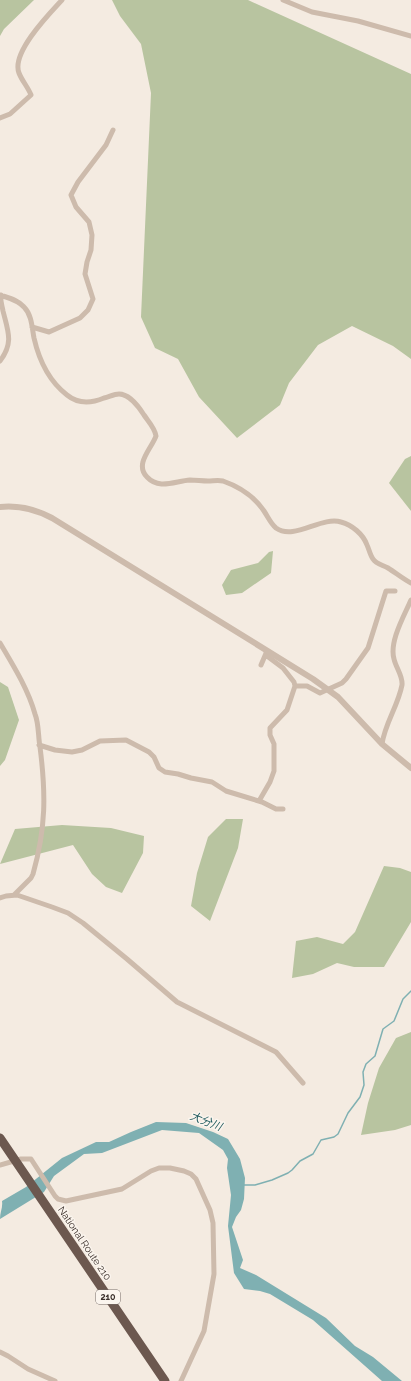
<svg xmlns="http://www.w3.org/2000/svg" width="411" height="1381" viewBox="0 0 411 1381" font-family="Raleway,'Noto Sans JP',sans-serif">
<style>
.green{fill:#b8c4a0}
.water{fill:#7fb0b2}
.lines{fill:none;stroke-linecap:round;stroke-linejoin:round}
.stream{stroke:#7fb0b2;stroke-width:1.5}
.minor{stroke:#cdbbac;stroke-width:5}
.tertiary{stroke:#cdbbac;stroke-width:6}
.trunk{stroke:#6c584f;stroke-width:9}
.labels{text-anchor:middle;stroke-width:3;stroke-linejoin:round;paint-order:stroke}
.shield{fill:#fbf5ee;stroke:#756b66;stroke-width:1}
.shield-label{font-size:9px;font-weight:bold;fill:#3b302b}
.street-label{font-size:10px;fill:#3b302b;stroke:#fbf5ee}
.water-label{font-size:11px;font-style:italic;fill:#1f5a5e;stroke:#fbf5ee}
</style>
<rect width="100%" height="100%" fill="#f4ebe1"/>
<!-- green -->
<path class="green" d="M0,0h34l-30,29 -4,7z
M112,0h136l163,74v285l-18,-13 -41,-20 -34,19 -29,38 -9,22 -43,33 -38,-41 -21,-38 -23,-11 -14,-31 10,-224 -10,-49 -21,-28z
M411,456v55l-22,-28 16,-24z
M273,551l-2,22 -29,20 -16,2 -4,-10 9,-15 27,-7 11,-11z
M0,682l8,5 11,33 -14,40 -5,6z
M226,819h17l-5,29 -28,73 -19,-15 6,-33 11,-36z
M62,825l49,3 33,8 -1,17 -21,40 -16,-6 -14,-13 -19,-29 -73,19 15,-35z
M384,866l16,2 11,4v50l-27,45h-30l-17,-4 -24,11 -21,4 4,-37 21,-4 26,7 12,-12z
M411,1032v93l-16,5 -34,5 7,-32 11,-35 17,-30z"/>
<!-- water -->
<path class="water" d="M156,1122l30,1 27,9 15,7 12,20 5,19 -1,21 -3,11 -5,7 -4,10 11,33 -3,8 16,7 70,43 29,28 18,11 29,24h-20l-69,-61 -43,-26 -10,-3 -16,-2 -10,-16 -6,-47 3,-31 -4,-27 1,-9 -5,-9 -24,-17 -37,-3 -60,23 -18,1 -30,22 -10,16 -44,27c0,-7 3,-11 2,-18l24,-14 36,-29 34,-16h13l22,-10z"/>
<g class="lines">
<!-- stream -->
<path class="stream" d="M244,1185h11l17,-5 16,-7 4,-3 8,-9 13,-7 8,-14 13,-3 4,-3 10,-21 12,-16 4,-12 -1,-13 3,-8 9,-8 8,-27 11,-8 9,-22 8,-8"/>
<!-- minor -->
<path class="minor" d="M283,0l29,12 46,9 53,15
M0,118l10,-4 21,-19c-3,-8 -9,-14 -12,-22 -8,-20 30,-59 43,-73
M0,295c9,3 18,5 24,12 8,8 8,21 10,31 5,22 15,43 33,57 11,9 25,8 37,3 5,-1 10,-4 15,-4 10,0 20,13 25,21 4,6 11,13 12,21 -4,12 -22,28 -9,41 12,13 28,4 43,3 6,0 12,1 18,1 5,0 10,-1 15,0 17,6 31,15 41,30 4,6 7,13 12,17 18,13 45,-12 65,-6 11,3 22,12 26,23 2,4 3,10 6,14 3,5 10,6 15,9 8,5 15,11 23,15
M32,327l17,5 31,-14 8,-8 5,-11 -8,-25 2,-12 4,-12 1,-15 -3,-13 -13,-15 -5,-12 7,-13 28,-37 7,-15
M0,361c14,-18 8,-30 3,-50 -1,-6 -3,-10 -2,-16
M0,643c13,22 28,46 35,71 4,10 3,22 5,33 6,47 6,81 -7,127l-2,4 -17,17
M261,665l6,-14
M295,686h12l13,7 22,-10 4,-4 22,-31 18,-57h9
M382,744c3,-21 16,-38 20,-59 1,-9 -6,-17 -8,-26 -5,-17 10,-43 17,-59
M39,745l16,5 17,2 10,-2 18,-9 26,-1 23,12 5,5 5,11 6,4 13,2 13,4 21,4 14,9 36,11 14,7h7
M259,801l11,-19 4,-11v-27l-4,-9v-7l17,-18 8,-24 -1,-4 -11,-14 -16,-12 -1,-3
M0,898l6,-2 11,-1 35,12 16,6 15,10 44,36 50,43 99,50 27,31
M0,1165l21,-6h10l24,37 3,3 8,2 56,-12 29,-18 8,-3h11l14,3 7,3 5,5 14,31 3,13 1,51 -10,57 -23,50
M0,1352l8,4 20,13 27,12"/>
<!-- tertiary -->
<path class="tertiary" d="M0,507c19,-2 35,2 52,11l261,161 25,18 44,47 29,24"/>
<!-- trunk -->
<path class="trunk" d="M0,1138l165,243"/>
</g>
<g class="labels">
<!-- shield labels -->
<rect class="shield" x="96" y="1290" width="24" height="14" rx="3"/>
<g class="shield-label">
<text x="108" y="1300">210</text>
</g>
<!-- street labels -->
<g class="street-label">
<text transform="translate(85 1243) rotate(56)" y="4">National Route 210</text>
</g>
<!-- water labels -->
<g class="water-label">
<text transform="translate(206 1121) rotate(21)" y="4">大分川</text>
</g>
</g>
</svg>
